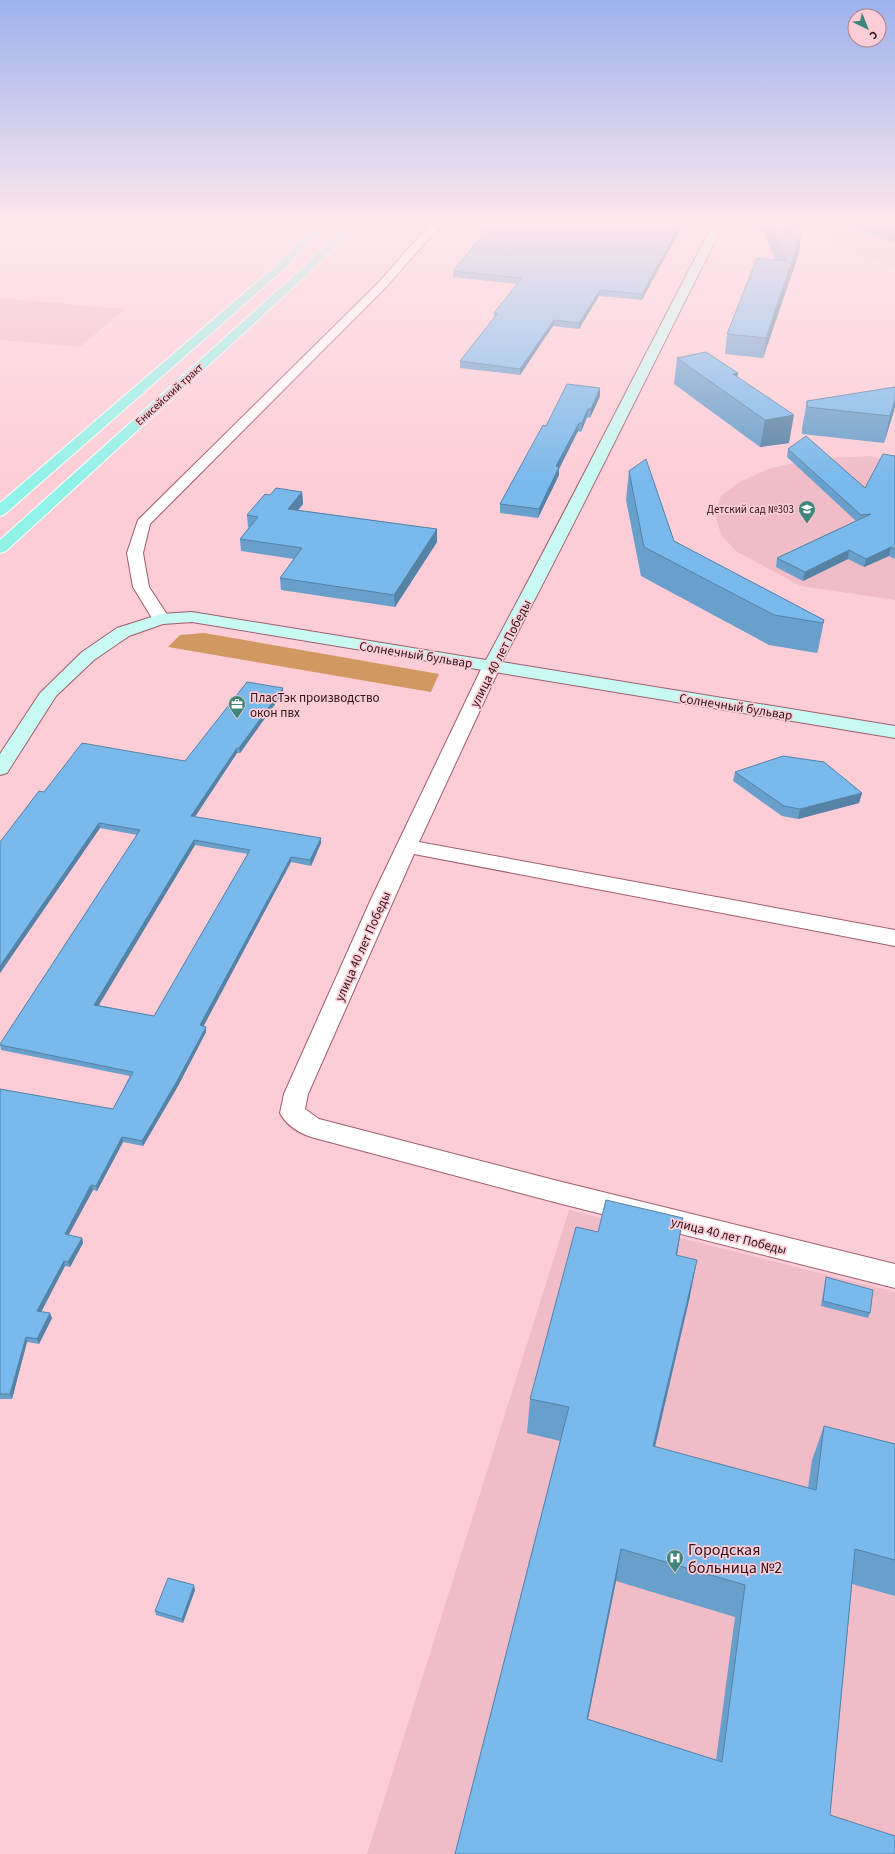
<svg xmlns="http://www.w3.org/2000/svg" width="895" height="1854" viewBox="0 0 895 1854" font-family="'Source Sans 3',sans-serif">
<style>
.built{fill:#f0bcc7}
.forest{fill:#d19861}
.lines{fill:none;stroke-linecap:round;stroke-linejoin:round}
.street-casing{stroke:#a15c6d;stroke-width:2}
.secondary-casing{stroke:#a15c6d;stroke-width:2}
.primary-casing{stroke:#fff;stroke-width:2}
.street{fill:#fff;fill-rule:evenodd}
.secondary{fill:#c8f9f3;fill-rule:evenodd}
.primary{fill:#91f2e8;fill-rule:evenodd}
.wall{fill:#689fcb;fill-rule:evenodd}
.shaded-wall{fill:#5582a5}
.building{fill:#79b9ec;stroke:#5582a5;fill-rule:evenodd}
.labels{text-anchor:middle;stroke-width:3.5;stroke-linejoin:round;paint-order:stroke}
.far-street-label{font-size:11px;fill:#2d1219;stroke:#fdcdd7}
.far-poi-label{font-size:11px;fill:#2d1219;stroke:#fdcdd7;text-anchor:end}
.street-label{font-size:13px;fill:#2d1219;stroke:#fdcdd7}
.poi-label{font-size:13px;fill:#2d1219;stroke:#fdcdd7;text-anchor:start}
.near-poi-label{font-size:16px;fill:#2d1219;stroke:#fdcdd7;text-anchor:start}
</style>
<rect width="100%" height="100%" fill="#fdcdd7"/>
<!-- built -->
<path class="built" d="M828,222h67v46l-48,-20 -10,-5 -11,-12v-6z
M0,298l125,11 -45,38 -80,-7z
M870,456l25,6v138l-94,-14 -64,-34 -16,-17 -6,-22 6,-17 17,-13 30,-14 43,-10z
M569,1210l326,82v562h-528z"/>
<!-- forest -->
<path class="forest" d="M204,633l235,41 -8,18 -263,-45 12,-12z"/>
<g class="lines">
<!-- street casing -->
<g class="street-casing">
<path id="street" d="M435,222h12l-17,15 -43,49 -237,238 -7,29 6,34 21,32 -3,4 -6,1 -6,-1 -22,-36 -6,-34 11,-33 241,-238 43,-49z
M492,660l6,1 3,4 -82,177 476,88v16l-481,-92 -106,240 -3,15 14,10 239,62 337,83v24l-337,-85 -247,-66c-12,-4 -25,-12 -31,-24l4,-19 88,-197 111,-232 3,-4z"/>
</g>
<!-- secondary casing -->
<g class="secondary-casing">
<path id="secondary" d="M714,222h11c-75,147 -146,295 -223,440l393,64v12l-703,-116 -29,2 -34,12 -35,24 -38,36 -49,77 -7,2v-21l40,-61 42,-41 35,-24 44,-14 31,-2 294,48c78,-145 152,-292 228,-438z"/>
</g>
<!-- primary casing -->
<g class="primary-casing">
<path id="primary" d="M319,222h12l-50,50 -276,242 -5,2v-13l273,-235z
M348,222h12l-53,53 -301,276 -6,2v-13l299,-269z"/>
</g>
<!-- street -->
<use href="#street" class="street"/>
<!-- secondary -->
<use href="#secondary" class="secondary"/>
<!-- primary -->
<use href="#primary" class="primary"/>
</g>
<!-- wall -->
<path class="wall" d="M493,222h191l-42,78 -43,-4 -20,33 -26,-3 -33,49 -60,-7v-7l34,-43v-5l24,-29 -65,-7v-6z
M759,222h56l-22,9 6,22 -36,105 -38,-4 2,-20 49,-74z
M835,222h60v21z
M677,358l61,19 51,66 -29,4 -86,-63z
M895,387v19l-2,8 -9,29 -82,-9v-6l5,-27z
M600,388v8l-10,22 -3,-1 -6,15 -3,-1 -19,38v6l-21,43 -38,-5v-9l46,-78z
M788,449l77,39 30,-32v103l-6,-3 -25,11 -16,-8 -45,22 -27,-14 1,-9 79,-37 -69,-64z
M629,471l45,70 150,79 -7,33 -48,-8 -128,-69 -15,-76z
M302,492l1,12 -5,6 139,19v13l-42,65 -114,-17 -1,-12 14,-19 -53,-8 -1,-12 9,-12h-1l-1,-12 23,-20z
M283,693l-43,60h-3l-42,64 126,21v5l-10,23 -20,-4 -88,164 3,1v5l-28,54 -35,60 -20,-4 -26,49 -4,-1 -25,45 14,3 1,5 -13,24 -5,-1 -24,46 11,6 -13,26 -12,-2 -15,57h-12v-310l113,20 17,-33 -129,-26 -1,-6 137,-209 -37,-7 -100,145v-131l44,-50 141,-31zM195,845l53,9 -94,162 -56,-11z
M735,772l127,21 -3,10 -61,16 -16,-3 -49,-35z
M677,1255l13,41 -35,151 153,41 4,-28 12,-34 71,18v152l-43,-12 -22,231 -375,39 105,-413 -33,-8 3,-34zM616,1581l119,36 -19,143 -128,-41z
M826,1277l44,36 -2,5 -47,-12 4,-24z
M195,1590l-12,33 -27,-8 -1,-4z"/>
<!-- shaded-wall -->
<path class="shaded-wall" d="M682,222h2l-42,78v-6z
M771,222h44l-39,15z
M801,234l-2,19 -36,105 3,-20z
M600,290l-1,6 -20,33v-6z
M554,320l-1,6 -33,49v-6z
M738,373l-3,26 -2,-25z
M600,388v8l-10,22 1,-9z
M895,400v6l-2,8 -9,29 6,-27z
M588,409l-1,8 -6,15 1,-9z
M794,415l-5,28 -29,4 5,-27z
M579,423l-1,8 -19,38v6l-21,43 1,-9 17,-43z
M302,492l1,12 -14,17 -1,-12z
M437,529v13l-42,65 -1,-12z
M891,547l-2,9 -25,11 2,-8z
M849,550l-1,9 -45,22 2,-9z
M824,620l-6,30 -1,3 6,-30z
M283,688v5l-43,60 -1,-5z
M237,748v5l-45,68 -1,-5z
M862,793l-3,10 -61,16 2,-10z
M99,823l1,5 -100,145v-7z
M321,838v5l-10,23 -1,-6z
M194,840l1,5 -99,165 -2,-5z
M291,857v5l-90,169 -1,-6z
M206,1027v5l-28,54 -35,60 -1,-5z
M122,1137l1,5 -26,49 -1,-5z
M91,1185l2,5 -27,50 -1,-6z
M683,1218l-6,37h-1z
M82,1238l1,5 -13,24 -2,-5z
M697,1260l-7,36 -43,184 6,-34z
M64,1261l1,5 -26,50 -2,-5z
M50,1313l2,5 -13,26 -2,-5z
M26,1337l1,5 -15,57 -2,-5z
M621,1549l-5,32 -34,167 5,-29z
M194,1585l1,5 -12,33 -1,-4z"/>
<!-- building -->
<path class="building" d="M493,222h189l-40,72 -42,-4 -21,33 -25,-3 -34,49 -60,-8 37,-47 -3,-1 28,-35 -69,-7z
M770,222h4l27,12 -35,104 -39,-4 30,-76 30,3z
M706,352l32,21 -5,1 61,41 -29,5 -88,-62z
M567,384l33,4 -9,21h-3l-6,14h-3l-23,43 3,1 -20,42 -39,-5 43,-79 3,1z
M895,387v13l-5,16 -83,-9v-6z
M806,436l59,52 18,-34 12,2v93l-4,-2 -25,12 -17,-9 -44,22 -28,-14 94,-44 -10,1 -73,-66z
M646,459l28,82 150,79 -1,3 -49,-8 -130,-68 -15,-76z
M276,488l26,4 -14,17 149,20 -43,66 -114,-17 22,-30 -62,-9 18,-22 -11,-2 18,-21 5,1z
M247,682l36,6 -44,60h-2l-46,68 130,22 -11,22 -19,-3 -91,168 6,2 -29,54 -35,60 -20,-4 -26,49 -5,-1 -26,49 17,4 -14,24 -4,-1 -27,50 13,2 -13,26 -11,-2 -16,57h-10v-305l113,20 20,-37 -133,-27v-1l140,-214 -41,-7 -99,143v-124l39,-51 5,1 38,-49 103,18zM194,840l56,10 -96,166 -60,-11z
M783,756l41,6 38,31 -62,16 -16,-3 -49,-34z
M606,1200l77,18 -7,37 21,5 -44,186 163,44 8,-64 71,18v116l-40,-11 -25,266 65,21v18h-440l114,-447 -39,-8 46,-172 22,5zM621,1549l124,36 -23,177 -135,-43z
M826,1277l47,13 -3,23 -47,-12z
M168,1578l26,7 -12,34 -27,-8z"/>
<!-- sky -->
<linearGradient id="sky" x2="0" y2="1"><stop stop-color="#9db2ed"/><stop offset="0.46" stop-color="#fee8ed"/><stop offset="1" stop-color="#fee8ed" stop-opacity="0"/></linearGradient>
<rect width="895" height="482" fill="url(#sky)"/>
<!-- icons -->
<defs>
<g id="school-pin" transform="scale(0.9)"><path d="M0 17L-7.5 6A9.5 9.5 0 1 1 7.5 6Z" fill="#40857c" stroke="#fdcdd7"/><path d="M0-5L7-2L0 1L-7-2ZM-4 1L0 2.5L4 1V4Q0 6-4 4Z" fill="#fff"/></g>
<g id="office-pin" transform="scale(0.9)"><path d="M0 17L-7.5 6A9.5 9.5 0 1 1 7.5 6Z" fill="#40857c" stroke="#fdcdd7"/><path d="M-6-3h4V-5.5h4V-3h4V5H-6ZM-1-4.5V-3h2v-1.5ZM-6 0V1H6V0Z" fill="#fff"/></g>
<g id="hospital-pin" transform="scale(0.9)"><path d="M0 17L-7.5 6A9.5 9.5 0 1 1 7.5 6Z" fill="#40857c" stroke="#fdcdd7"/><path d="M-5-5h3v3.5h4V-5h3V5h-3V1.5h-4V5h-3Z" fill="#fff"/></g>
</defs>
<g fill-rule="evenodd">
<use href="#school-pin" x="807" y="509"/>
<use href="#office-pin" x="237" y="704"/>
<use href="#hospital-pin" x="675" y="1558"/>
</g>
<g class="labels">
<!-- far-street labels -->
<g class="far-street-label">
<text transform="translate(169 394) rotate(-42)" y="4">Енисейский тракт</text>
</g>
<!-- far-poi labels -->
<g class="far-poi-label">
<text x="794" y="513">Детский сад №303</text>
</g>
<!-- street labels -->
<g class="street-label">
<text transform="translate(500 653) rotate(-63)" y="5">улица 40 лет Победы</text>
<text transform="translate(416 654) rotate(9)" y="5">Солнечный бульвар</text>
<text transform="translate(736 706) rotate(9)" y="5">Солнечный бульвар</text>
<text transform="translate(362 946) rotate(-66)" y="5">улица 40 лет Победы</text>
<text transform="translate(729 1235) rotate(14)" y="5">улица 40 лет Победы</text>
</g>
<!-- poi labels -->
<g class="poi-label">
<text x="250" y="702">ПласТэк производство<tspan x="250" dy="15">окон пвх</tspan></text>
</g>
<!-- near-poi labels -->
<g class="near-poi-label">
<text x="688" y="1555">Городская<tspan x="688" dy="18">больница №2</tspan></text>
</g>
</g>
<!-- north arrow -->
<g transform="translate(867 28) rotate(137)"><circle r="19" fill="#fdcdd7" stroke="#aa828b"/>
<path d="M0-3L7 15L0 10L-7 15Z" fill="#40857c"/>
<text y="-6" font-size="11" font-weight="bold" text-anchor="middle" fill="#2d1219">С</text>
</g>
</svg>
